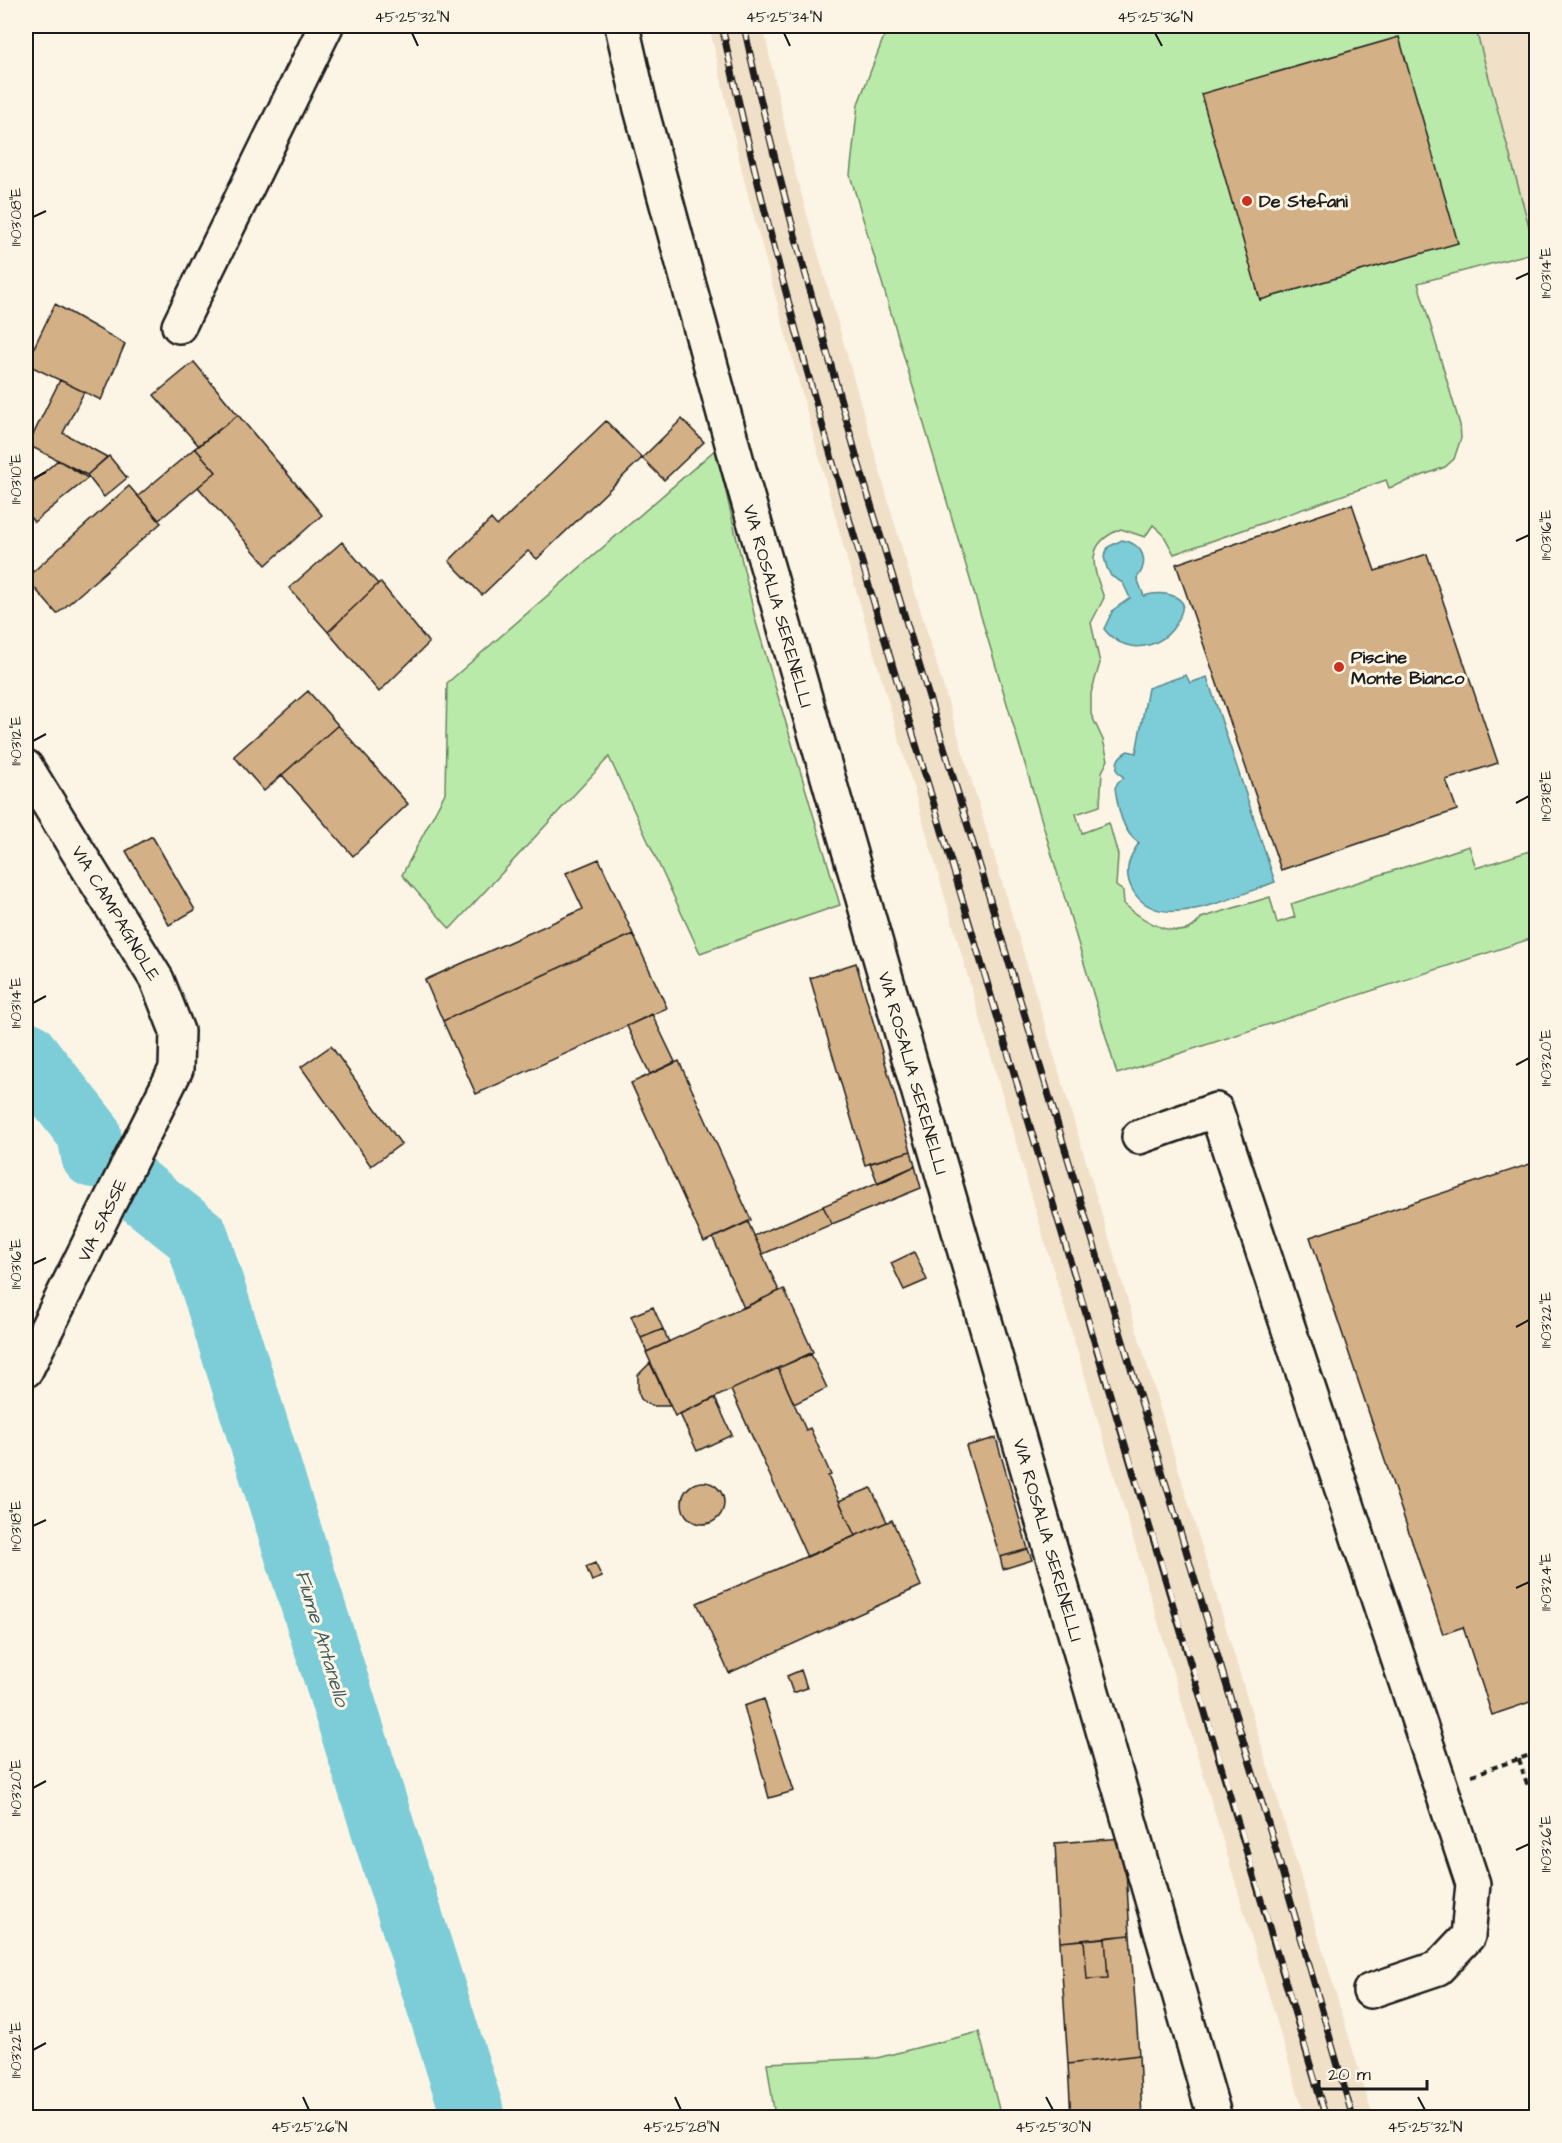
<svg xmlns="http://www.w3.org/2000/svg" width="1562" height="2143" viewBox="0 0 1562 2143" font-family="'Architects Daughter',sans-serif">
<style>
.built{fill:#f0e0c8}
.green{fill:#baeaa9;stroke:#6b8362;stroke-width:1.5}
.water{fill:#7dcdd8;stroke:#56868d;stroke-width:1.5}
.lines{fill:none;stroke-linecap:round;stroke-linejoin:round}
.river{stroke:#7dcdd8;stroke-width:64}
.building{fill:#d4b086;stroke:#1c1c1c;stroke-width:1.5}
.minor-casing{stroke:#1c1c1c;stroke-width:38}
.path{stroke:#1c1c1c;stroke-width:4;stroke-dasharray:6 4.5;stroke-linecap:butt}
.minor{stroke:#fcf5e5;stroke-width:33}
.rail-casing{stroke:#1c1c1c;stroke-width:7}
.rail{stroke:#fcf5e5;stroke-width:4.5;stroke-dasharray:14;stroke-linecap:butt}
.ticks{fill:none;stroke:#1c1c1c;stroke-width:2}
.poi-dot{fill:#c8321e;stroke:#fcf5e5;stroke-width:2}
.labels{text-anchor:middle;stroke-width:6;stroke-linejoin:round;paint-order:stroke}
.poi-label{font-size:18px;font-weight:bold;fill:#1c1c1c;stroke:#fcf5e5;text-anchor:start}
.street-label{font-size:18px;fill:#1c1c1c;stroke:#fcf5e5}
.water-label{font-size:20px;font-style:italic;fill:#3e5a5e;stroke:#fcf5e5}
.neatline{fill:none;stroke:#1c1c1c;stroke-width:2}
.ticks-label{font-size:15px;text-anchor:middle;fill:#1c1c1c}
</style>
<rect width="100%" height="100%" fill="#fcf5e5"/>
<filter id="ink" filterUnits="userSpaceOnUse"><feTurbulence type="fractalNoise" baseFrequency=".0167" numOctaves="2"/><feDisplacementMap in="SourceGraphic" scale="12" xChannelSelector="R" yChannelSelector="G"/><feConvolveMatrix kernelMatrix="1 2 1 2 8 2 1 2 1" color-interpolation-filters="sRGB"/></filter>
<g filter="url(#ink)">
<!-- built -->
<path class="built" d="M709,26h54l31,142 106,374 473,1575h-68l-266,-895 -193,-666 -101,-372z
M1475,26h61v223z"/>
<!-- green -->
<path class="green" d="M888,26h587l61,226 -118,31 42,142 1,13 -7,21 -9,8 -56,21 -3,-8 -212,74 -11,-20 -10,-9 -8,12 -24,-8c-38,15 -28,38 -17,69l-13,25 9,40 -9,30v21l12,26 5,20 -6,12 -2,34 -24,8 6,19 27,-10 9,32 -2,31 7,5 1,13c18,16 59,43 77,14l69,-21 7,26 18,-6 -4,-13 178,-58 7,22 60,-19v88l-419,137 -267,-899 8,-71z
M716,449l40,173 84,283 -140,48 -91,-196 -159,172 -48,-54 43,-82 2,-110z
M979,2032l22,85h-226l-8,-54 110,-5z"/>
<!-- water -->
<path class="water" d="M1122,540c21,4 28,21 15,38l7,18c13,-4 32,-4 39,8 -5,40 -53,59 -79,25l9,-19 17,-12 -7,-15 -12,-7 -4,-8 -3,-11 4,-10z
M1186,675l4,8 17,-6 68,205c-38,13 -118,55 -143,7 -9,-17 -3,-32 7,-46 -17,-11 -21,-35 -24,-55l3,-6 6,-4 -7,-7c-1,-11 2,-15 11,-20l8,2 12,-65z"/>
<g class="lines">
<!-- river -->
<path class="river" d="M26,1053l63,80 4,23
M133,1186l64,51 277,881"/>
</g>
<!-- building -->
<path class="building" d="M1399,37l59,206 -198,57 -59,-206z
M55,304l70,40 -24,56 -75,-36z
M194,362l44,53 -39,31 -45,-51z
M60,380l24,12 -21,41 44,24 -20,18 -59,-30z
M238,415l84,100 -56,50 -68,-78 18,-15 -21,-24z
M682,419l22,23 -40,38 -22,-22z
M606,421l36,37 -105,101 -9,-8 -46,44 -33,-34 42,-42 6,7z
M195,448l21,24 -57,48 -21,-24z
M109,456l18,22 -23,19 -17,-22z
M58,460l30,18 -54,44 -8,-10v-24z
M129,486l32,37 -104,91 -31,-36z
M1352,504l23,67 52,-17 71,209 -52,17 11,30 -176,60 -105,-306z
M342,542l36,42 -50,48 -39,-44z
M380,582l49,61 -50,49 -51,-60z
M308,691l30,34 -74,66 -30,-35z
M338,725l70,79 -55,52 -71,-81z
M152,836l43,74 -26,15 -43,-74z
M599,859l34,75 -190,87 -18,-41 158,-71 -17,-36z
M633,934l34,74 -191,86 -33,-73z
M856,963l55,188 -46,14 -55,-187z
M652,1014l23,48 -25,12 -23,-48z
M331,1046l70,98 -30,22 -70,-99z
M679,1061l72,159 -47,22 -73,-159z
M911,1151l4,15 -37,18 -8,-21z
M1536,1162v538l-44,15 -29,-88 -20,7 -133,-397z
M915,1166l6,22 -89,36 -9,-18z
M823,1206l9,18 -69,30 -9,-18z
M748,1222l31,69 -35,17 -31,-70z
M914,1252l13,28 -23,10 -13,-27z
M784,1289l29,63 -138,64 -29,-64z
M653,1307l10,22 -22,9 -10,-22z
M663,1329l6,13 -22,10 -6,-14z
M811,1354l16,34 -33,16 -16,-36z
M650,1363l20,43h-19l-10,-7 -3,-7v-17z
M778,1368l28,62 4,-2 21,47 -3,1 27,60 -48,21 -76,-167z
M715,1398l17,37 -35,16 -17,-37z
M996,1438l32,111 -28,8 -34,-111z
M682 1503a21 21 0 1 1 42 0a21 21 0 1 1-42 0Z
M871,1488l16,34 -32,14 -16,-35z
M892,1520l29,66 -192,87 -32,-70z
M1028,1549l4,11 -29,9 -3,-12z
M595,1563l7,14 -10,4 -6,-14z
M801,1670l6,18 -14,5 -6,-17z
M764,1699l30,92 -25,7 -25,-92z
M1124,1838l6,97 -70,7 -5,-99z
M1130,1935l9,120 -71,9 -8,-122 24,-2 3,39 21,-1 -3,-40z
M1105,1938l3,40 -21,1 -3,-39z
M1139,2055l3,63h-71l-3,-54z"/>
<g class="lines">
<!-- minor casing -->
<g class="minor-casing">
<path id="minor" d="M622,26l19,83 98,360 476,1649
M179,326l147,-300
M26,767l131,213 20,51 -1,38 -150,301
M1139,1137l77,-27 257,774 -5,52 -30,32 -68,23"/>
</g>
<!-- path -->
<path class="path" d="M1519,1759l7,23 10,13
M1472,1775l64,-22"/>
<!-- minor -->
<use href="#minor" class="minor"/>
<!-- rail casing -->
<g class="rail-casing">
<path id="rail" d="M722,26c58,274 142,543 222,812 126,427 258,852 382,1280
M744,26c31,146 73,289 113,432l414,1375 82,285"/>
</g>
<!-- rail -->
<use href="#rail" class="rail"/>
</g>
</g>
<!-- ticks -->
<path class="ticks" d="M412,33l6,13M784,33l6,13M1155,33l7,13M33,217l13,-6M1516,279l13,-6M33,479l13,-7M1516,541l13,-6M33,741l13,-7M1516,803l13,-7M33,1003l13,-7M1516,1065l13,-7M33,1264l13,-6M1516,1327l13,-7M33,1526l13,-6M1516,1588l13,-6M33,1788l13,-7M1516,1850l13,-6M33,2050l13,-7M303,2097l6,13M675,2097l6,13M1046,2097l7,13M1418,2097l7,13"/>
<!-- markers -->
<g class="poi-dot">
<circle cx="1247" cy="201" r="6"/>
<circle cx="1339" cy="667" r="6"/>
</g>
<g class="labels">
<!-- poi labels -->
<g class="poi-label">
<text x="1259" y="207">De Stefani</text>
<text x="1351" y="663">Piscine<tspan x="1351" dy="21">Monte Bianco</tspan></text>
</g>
<!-- street labels -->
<g class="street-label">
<text transform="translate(778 606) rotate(74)" y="6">VIA ROSALIA SERENELLI</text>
<text transform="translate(116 913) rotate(59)" y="6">VIA CAMPAGNOLE</text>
<text transform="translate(913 1073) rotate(74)" y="6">VIA ROSALIA SERENELLI</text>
<text transform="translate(102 1220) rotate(-64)" y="6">VIA SASSE</text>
<text transform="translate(1048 1540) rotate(74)" y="6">VIA ROSALIA SERENELLI</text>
</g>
<!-- water labels -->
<g class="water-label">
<text transform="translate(323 1638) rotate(73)" y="7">Fiume Antanello</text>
</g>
</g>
<!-- margin -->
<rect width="1562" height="2143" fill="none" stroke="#fcf5e5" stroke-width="66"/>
<!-- scale -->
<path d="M1319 2080v9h108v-9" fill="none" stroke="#1c1c1c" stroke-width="3"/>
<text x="1328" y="2080" font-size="18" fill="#1c1c1c" stroke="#fcf5e5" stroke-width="4.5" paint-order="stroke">20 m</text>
<rect x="33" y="33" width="1496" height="2077" class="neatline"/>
<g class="ticks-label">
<text x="412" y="22">45°25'32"N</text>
<text x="784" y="22">45°25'34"N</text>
<text x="1155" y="22">45°25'36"N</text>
<text transform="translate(16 217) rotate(-90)" y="5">11°03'08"E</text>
<text transform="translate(1546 273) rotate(-90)" y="5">11°03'14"E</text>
<text transform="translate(16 479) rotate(-90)" y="5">11°03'10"E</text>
<text transform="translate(1546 535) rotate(-90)" y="5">11°03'16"E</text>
<text transform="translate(16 741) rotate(-90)" y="5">11°03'12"E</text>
<text transform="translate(1546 796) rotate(-90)" y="5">11°03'18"E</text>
<text transform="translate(16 1003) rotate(-90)" y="5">11°03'14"E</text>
<text transform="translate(1546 1058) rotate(-90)" y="5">11°03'20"E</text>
<text transform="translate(16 1264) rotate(-90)" y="5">11°03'16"E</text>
<text transform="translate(1546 1320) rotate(-90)" y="5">11°03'22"E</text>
<text transform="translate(16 1526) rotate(-90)" y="5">11°03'18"E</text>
<text transform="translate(1546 1582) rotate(-90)" y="5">11°03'24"E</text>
<text transform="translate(16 1788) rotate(-90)" y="5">11°03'20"E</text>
<text transform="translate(1546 1844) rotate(-90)" y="5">11°03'26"E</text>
<text transform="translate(16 2050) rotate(-90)" y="5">11°03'22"E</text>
<text x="309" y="2132">45°25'26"N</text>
<text x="681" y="2132">45°25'28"N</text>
<text x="1053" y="2132">45°25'30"N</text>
<text x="1425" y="2132">45°25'32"N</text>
</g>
</svg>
